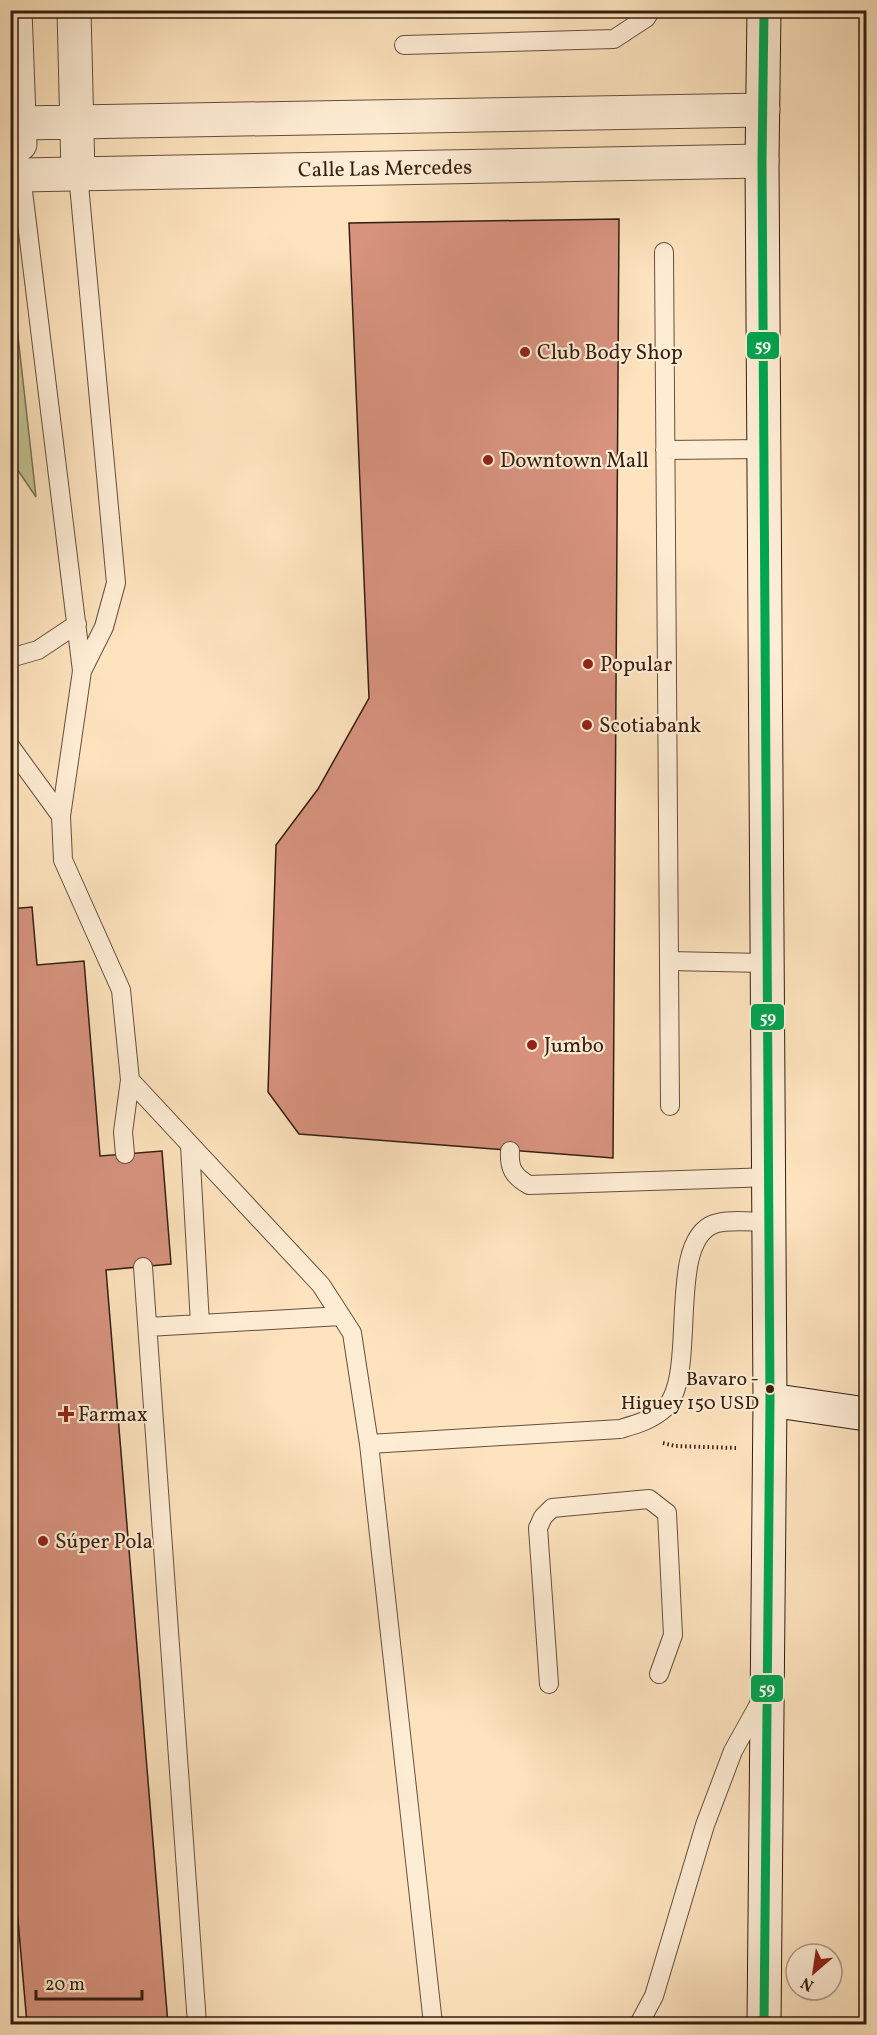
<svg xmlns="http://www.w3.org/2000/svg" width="877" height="2035" viewBox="0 0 877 2035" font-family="Vollkorn,serif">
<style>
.green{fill:#c0c391;stroke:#7a7050;stroke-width:1.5}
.building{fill:#d8937f;stroke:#341e10;stroke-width:1.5}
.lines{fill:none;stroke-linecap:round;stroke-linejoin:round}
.lane-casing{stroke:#664f3c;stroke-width:20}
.street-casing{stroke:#664f3c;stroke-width:35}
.secondary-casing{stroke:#341e10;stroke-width:35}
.path{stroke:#341e10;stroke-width:4;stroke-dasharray:1.5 3;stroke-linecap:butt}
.lane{stroke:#feedd5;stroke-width:18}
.street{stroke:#feedd5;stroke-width:33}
.secondary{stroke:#feedd5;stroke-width:33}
.bus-1-casing{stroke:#feedd5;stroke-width:14}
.bus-1{stroke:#00a651;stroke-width:9}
.poi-dot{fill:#8f2418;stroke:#feedd5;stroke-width:2}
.bus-dot{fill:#341e10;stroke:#feedd5;stroke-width:2}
.labels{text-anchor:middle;stroke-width:4.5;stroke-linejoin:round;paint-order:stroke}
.bus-label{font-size:20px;fill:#341e10;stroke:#feedd5;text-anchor:end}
.street-label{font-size:21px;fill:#341e10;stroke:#feedd5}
.poi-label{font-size:21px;fill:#341e10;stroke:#feedd5;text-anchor:start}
.line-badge{stroke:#feedd5;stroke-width:2}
.badge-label{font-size:16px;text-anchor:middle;font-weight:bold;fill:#fff}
</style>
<rect width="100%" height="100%" fill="#fde3be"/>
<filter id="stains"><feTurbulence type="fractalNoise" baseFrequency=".00333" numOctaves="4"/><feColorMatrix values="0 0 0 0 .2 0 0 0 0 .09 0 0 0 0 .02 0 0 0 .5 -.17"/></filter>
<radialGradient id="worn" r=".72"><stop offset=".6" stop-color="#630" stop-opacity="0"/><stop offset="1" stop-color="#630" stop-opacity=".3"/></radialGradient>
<!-- green -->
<path class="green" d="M10,274h1l25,223 -25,-37z"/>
<!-- building -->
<path class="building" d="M619,219l-6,939 -314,-24 -31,-42 8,-247 42,-56 51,-91 -20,-475z
M32,907l5,58 47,-4 16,195 62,-5 9,113 -65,6 62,754h-141l-17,-196v-919z"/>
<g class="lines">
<!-- lane casing -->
<g class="lane-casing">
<path id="lane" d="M404,45l210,-6 32,-21 5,-8
M78,174l38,409 -12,44 -22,44
M21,175l61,496 -21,145 2,44 58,130 9,90 -7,52 2,22
M664,252l6,854
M665,450l99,-1
M10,658l28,-8 39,-26
M10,746l51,70
M669,961l98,2
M130,1080l191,205 31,48 17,111 64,580
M190,1145l10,179
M510,1151c-1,17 3,25 19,34l240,-8
M143,1267l54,757
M148,1327l193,-11
M369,1444l251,-15c17,-5 32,-9 45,-21 34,-33 0,-166 49,-184 12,-5 41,-2 55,-2
M549,1684l-11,-156 5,-11 9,-9 97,-9 18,14 6,122 -14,39
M639,2024l15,-28 51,-171 28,-74 29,-52"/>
</g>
<!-- street casing -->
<g class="street-casing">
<path id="street" d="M15,10l5,134
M74,10l4,164
M10,127l10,-4 743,-13
M10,169l11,6 741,-14"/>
</g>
<!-- secondary casing -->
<g class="secondary-casing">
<path id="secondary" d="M770,1400l96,14
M764,2024l6,-624 -8,-1239 2,-151"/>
</g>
<!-- path -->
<path class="path" d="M663,1443l12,3 61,2"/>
<!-- lane -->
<use href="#lane" class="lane"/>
<!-- street -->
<use href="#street" class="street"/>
<!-- secondary -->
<use href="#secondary" class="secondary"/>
<!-- bus-1 casing -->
<g class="bus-1-casing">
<path id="bus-1" d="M764,2024l6,-624 -8,-1239 2,-151"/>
</g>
<!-- bus-1 -->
<use href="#bus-1" class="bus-1"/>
</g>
<!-- markers -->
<g class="poi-dot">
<circle cx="525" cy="352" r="6"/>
<circle cx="488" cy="460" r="6"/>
<circle cx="588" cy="664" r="6"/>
<circle cx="587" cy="725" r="6"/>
<circle cx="532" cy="1045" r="6"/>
<path d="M63 1405h6v6h6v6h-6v6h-6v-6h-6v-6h6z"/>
<circle cx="43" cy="1541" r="6"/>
</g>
<circle class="bus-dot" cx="770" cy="1389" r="5"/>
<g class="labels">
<!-- bus labels -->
<g class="bus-label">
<text x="759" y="1385">Bavaro -<tspan x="759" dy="24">Higuey 150 USD</tspan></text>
</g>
<!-- street labels -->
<g class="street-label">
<text transform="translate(385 168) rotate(-1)" y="7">Calle Las Mercedes</text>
</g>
<!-- poi labels -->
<g class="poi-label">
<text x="537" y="359">Club Body Shop</text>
<text x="500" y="467">Downtown Mall</text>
<text x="600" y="671">Popular</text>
<text x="599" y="732">Scotiabank</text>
<text x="544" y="1052">Jumbo</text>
<text x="78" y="1421">Farmax</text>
<text x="55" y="1548">Súper Pola</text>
</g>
</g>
<g class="line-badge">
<rect x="746" y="331" width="34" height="29" rx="6" fill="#00a651"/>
<rect x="750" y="1003" width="35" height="28" rx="6" fill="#00a651"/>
<rect x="750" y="1674" width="34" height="29" rx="6" fill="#00a651"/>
</g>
<g class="badge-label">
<text x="763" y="351">59</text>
<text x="768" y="1023">59</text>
<text x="767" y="1694">59</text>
</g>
<!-- margin -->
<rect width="877" height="2035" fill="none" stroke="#fde3be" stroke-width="36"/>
<rect x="12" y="12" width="853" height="2011" fill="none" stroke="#341e10" stroke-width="3"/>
<rect x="18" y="18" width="841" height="1999" fill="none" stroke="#341e10" stroke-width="1.5"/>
<!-- north arrow -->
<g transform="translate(814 1972) rotate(209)"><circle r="28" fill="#feedd5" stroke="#ad9a86" stroke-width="1.5"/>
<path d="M0-4.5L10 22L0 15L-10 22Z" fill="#8f2418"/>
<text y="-9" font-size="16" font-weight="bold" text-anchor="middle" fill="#341e10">N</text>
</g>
<!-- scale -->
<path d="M36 1990v9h106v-9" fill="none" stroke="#341e10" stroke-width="3"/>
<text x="45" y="1990" font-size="18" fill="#341e10" stroke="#feedd5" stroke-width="4.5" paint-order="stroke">20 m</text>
<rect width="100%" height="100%" filter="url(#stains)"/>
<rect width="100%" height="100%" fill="url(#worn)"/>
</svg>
